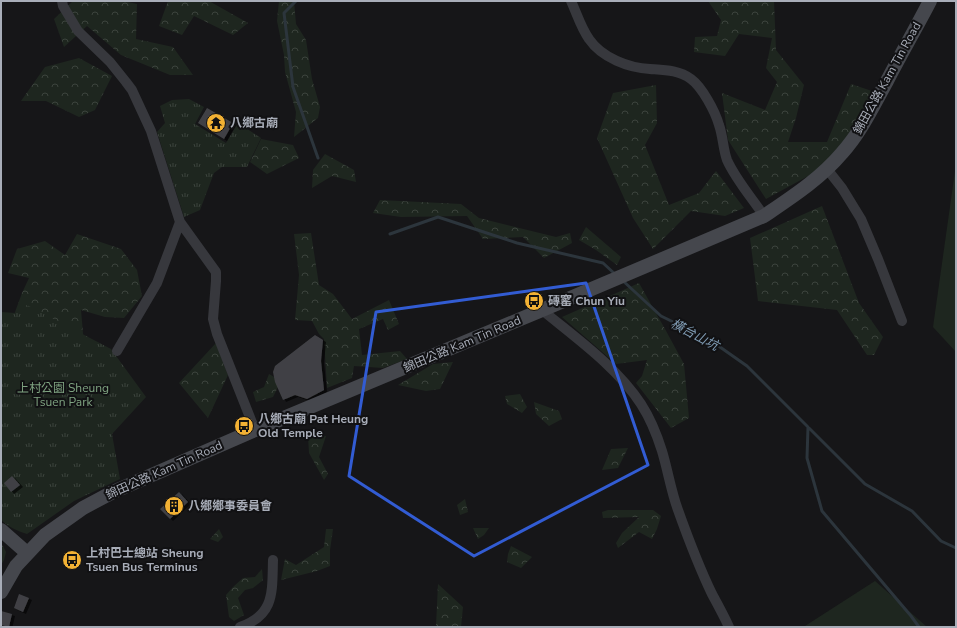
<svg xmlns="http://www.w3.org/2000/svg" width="957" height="628" viewBox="0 0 957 628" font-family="'Nunito Sans','Noto Sans TC',sans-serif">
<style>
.green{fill:#1e261f}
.forest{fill:url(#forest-crowns)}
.park{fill:url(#park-tufts)}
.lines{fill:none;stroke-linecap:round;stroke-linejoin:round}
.stream{stroke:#2c353c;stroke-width:3}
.building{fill:#404145;filter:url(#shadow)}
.street{stroke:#37383d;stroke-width:10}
.secondary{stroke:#45474d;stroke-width:14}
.marked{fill:none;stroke:#325cd3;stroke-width:3;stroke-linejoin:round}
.labels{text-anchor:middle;stroke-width:4;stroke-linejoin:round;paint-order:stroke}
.street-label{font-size:12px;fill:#a8adb8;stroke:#111113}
.poi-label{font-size:12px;font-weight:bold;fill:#a8adb8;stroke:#111113;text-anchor:start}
.park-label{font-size:12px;fill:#7fa381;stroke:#111113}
.water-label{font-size:13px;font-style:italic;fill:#7f9bb3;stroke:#111113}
</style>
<defs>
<pattern id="forest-crowns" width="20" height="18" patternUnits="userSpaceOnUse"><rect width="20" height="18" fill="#1e261f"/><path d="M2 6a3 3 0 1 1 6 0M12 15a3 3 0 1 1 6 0" fill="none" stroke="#3c433d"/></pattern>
<pattern id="park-tufts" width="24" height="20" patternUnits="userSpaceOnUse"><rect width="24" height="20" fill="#1e261f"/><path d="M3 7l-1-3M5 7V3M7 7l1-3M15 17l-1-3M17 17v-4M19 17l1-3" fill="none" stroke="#3c433d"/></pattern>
<filter id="shadow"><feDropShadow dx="3" dy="2" stdDeviation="0" flood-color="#0009"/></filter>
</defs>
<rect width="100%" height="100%" fill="#161618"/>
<!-- green -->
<path class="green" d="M956,164v188l-23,-25z
M875,581l52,46h-123l1,-1z"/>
<!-- forest -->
<path class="forest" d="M73,1h50l14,3 -1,35 37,8 20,28h-23l-49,-20 -34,-29 -23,21 -10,-28z
M168,1h41l39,22 -15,12 -39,-19 -12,19 -23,-9z
M279,1h15l2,23 10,16 6,39 8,28 -2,11 -24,19 2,-25 -11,-40 -1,-17 -7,-34z
M708,1h66l2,49 28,35 -8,33 -8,24h39l24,-58 21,7 -10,40 -41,38 -55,30 -38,-59 -6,-47 43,17 12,-28 -11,-14 6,-30 -33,-4 -14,22 -31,-4 1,-15 22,-1 4,-16z
M79,58l33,18 -17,34 -16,7 -33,-16h-25l24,-34z
M656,85l1,38 -12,22 24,60 30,-12 17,-22 28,37 -19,8 -34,-5 -38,38 -20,-31 -36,-80 16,-45z
M261,139l32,6 6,13 -32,16 -17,-12z
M325,154l29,16 2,12 -24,-6 -20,12 1,-18z
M380,200l81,4 18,14 77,19 14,-4 2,10 -28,15 -21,-21 -40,2 -16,-23 -66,1 -28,-4z
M822,206l37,97 24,34 -9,18h-7l-30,-45 -79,-9 -8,-63z
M586,227l35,30 -4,8 -21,-15 -17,-10z
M311,233l8,52 14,9 19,25 37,-19 10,24 -11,6 -5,-11 -24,10 3,26 38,-4 7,8 -24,9 -29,-2 -2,12 -25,10 -3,-49 -5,-5 -7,-13 -17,-1 4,-45 -5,-41z
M77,234l44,15 16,21 5,26 -18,22 -19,-1 -24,-7 3,35 -83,-16 10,-6 11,-30 7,-15 -21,-5 9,-24 28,-8 20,14z
M639,283l26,46 19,35 5,54 -18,10 -35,-45 6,-7 5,-16 -31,4 -54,-47z
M216,343l12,32 -20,43 -29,-35z
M453,362l-13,27 -14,2 -28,-6 35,-21z
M269,374l12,7 -8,16 -17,5 -3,-10 11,-5z
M520,394l7,13 -5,6 -15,-9 -2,-8z
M534,402l25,9 3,8 -13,7 -13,-12z
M308,436h18l-7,21 9,17 -4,6 -15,-27z
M628,448l-10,20 -16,2 9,-21z
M465,499l3,13 -8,3 -3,-10z
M608,510h45l8,6 -4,13 -5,10 -13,-7 -21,16 -2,-5 6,-10 17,-16 -36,1 -1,-6z
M473,528h16l-5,7 -6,4z
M219,529l4,8 -5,5 -8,-3z
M326,529h7l-3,21v16l-13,5 -36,9 4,-21 11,6 28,-18z
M511,546l21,11 -11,11 -14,-6 1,-8z
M262,569l1,11 -10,8 -8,2 -7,8 6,17 -10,6 -5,-4 -3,-22 7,-8 10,-9 12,-1z
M438,584l25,23 -2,20h-27l2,-1z"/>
<!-- park -->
<path class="park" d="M189,99l15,8 -9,17 31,19 12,-20 23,15 -14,29h-25l-8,6 -14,37 -16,7 -27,-85 8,-9 -5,-17 12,-6z
M27,305l84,44 35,48 -34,37 8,45 -46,22 -47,33c-10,-3 -18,-7 -26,-14v-208l14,1z
M1,545l2,1 3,6 -2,8 -3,5z"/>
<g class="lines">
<!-- stream -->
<path class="stream" d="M296,1l-12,12 9,74 25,71
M390,234l48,-17 79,26 86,20 13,12
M622,280l39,36 49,24 37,26 118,118 47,27 29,30 15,7
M808,427l-1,31 15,53 89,105 8,11"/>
</g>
<!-- building -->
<path class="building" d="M207,108l26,15 -9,16 -26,-16z
M315,335l8,5 -2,21 3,29 -17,9 -12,-4 -12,5 -8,-18 -2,-10 2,-6z
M12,476l8,9 -9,7 -7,-9z
M179,492l9,10 -18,17 -10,-10z
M19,594l10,4 -6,14 -9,-4z
M1,611l11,3 -3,13 -8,-2z"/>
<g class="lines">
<!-- street -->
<path class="street" d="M62,1l1,5 15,25 32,31 16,20 6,8 19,41 29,91 36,50v9l-3,38 4,15 38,96
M571,1c6,13 10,27 18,38 13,19 40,29 61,30 14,1 29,1 41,10 11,8 24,32 28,46 4,11 4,24 8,35 9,20 25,38 37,56
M827,169l15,19 19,31 17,40 24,62
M542,310c34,28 75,57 99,94 9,14 16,31 21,47 6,20 9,40 16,59 10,28 21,57 34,84 6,11 12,22 17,33
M117,351l40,-68 23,-61
M240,627c35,-12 32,-35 33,-67"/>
<!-- secondary -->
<path class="secondary" d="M1,530l26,23
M1,592l15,-26 29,-31 38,-27 30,-16 142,-62 287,-120 222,-94c28,-19 56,-37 78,-63 19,-21 31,-47 45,-72 14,-27 29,-53 43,-80"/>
</g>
<!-- marked area -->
<path class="marked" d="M586,283l62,182 -174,91 -125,-80 27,-164z"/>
<!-- icons -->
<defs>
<g id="temple-disc" transform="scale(1)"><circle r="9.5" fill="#f2b134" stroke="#111113"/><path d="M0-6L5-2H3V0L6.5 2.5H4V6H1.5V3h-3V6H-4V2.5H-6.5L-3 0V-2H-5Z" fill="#111"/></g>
<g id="bus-disc" transform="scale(1)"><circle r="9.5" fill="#f2b134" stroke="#111113"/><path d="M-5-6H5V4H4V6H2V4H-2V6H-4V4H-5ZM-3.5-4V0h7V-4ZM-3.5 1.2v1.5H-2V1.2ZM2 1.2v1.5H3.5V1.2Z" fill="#111"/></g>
<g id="building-disc" transform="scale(1)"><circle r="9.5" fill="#f2b134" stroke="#111113"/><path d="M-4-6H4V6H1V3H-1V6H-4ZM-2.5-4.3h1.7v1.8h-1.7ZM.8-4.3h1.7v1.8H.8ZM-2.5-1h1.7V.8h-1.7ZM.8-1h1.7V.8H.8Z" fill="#111"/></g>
</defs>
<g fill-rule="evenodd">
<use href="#temple-disc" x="216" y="123"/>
<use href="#bus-disc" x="534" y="301"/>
<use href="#bus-disc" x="244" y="426"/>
<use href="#building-disc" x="174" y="506"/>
<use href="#bus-disc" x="72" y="560"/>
</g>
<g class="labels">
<!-- street labels -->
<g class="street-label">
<text transform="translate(887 78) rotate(-61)" y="4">錦田公路 Kam Tin Road</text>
<text transform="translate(462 344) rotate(-23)" y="4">錦田公路 Kam Tin Road</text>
<text transform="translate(164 470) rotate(-24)" y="4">錦田公路 Kam Tin Road</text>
</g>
<!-- poi labels -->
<g class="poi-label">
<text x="230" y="127">八鄉古廟</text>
<text x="548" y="305">磚窰 Chun Yiu</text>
<text x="258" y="423">八鄉古廟 Pat Heung<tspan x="258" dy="14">Old Temple</tspan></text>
<text x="188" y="510">八鄉鄉事委員會</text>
<text x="86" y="557">上村巴士總站 Sheung<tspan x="86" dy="14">Tsuen Bus Terminus</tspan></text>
</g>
<!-- park labels -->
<g class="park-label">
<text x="63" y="392">上村公園 Sheung<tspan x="63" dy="14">Tsuen Park</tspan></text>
</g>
<!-- water labels -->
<g class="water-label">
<text transform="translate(695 334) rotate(28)" y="5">橫台山坑</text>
</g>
</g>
<!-- border -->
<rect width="957" height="628" fill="none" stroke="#a8adb8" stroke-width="4"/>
</svg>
